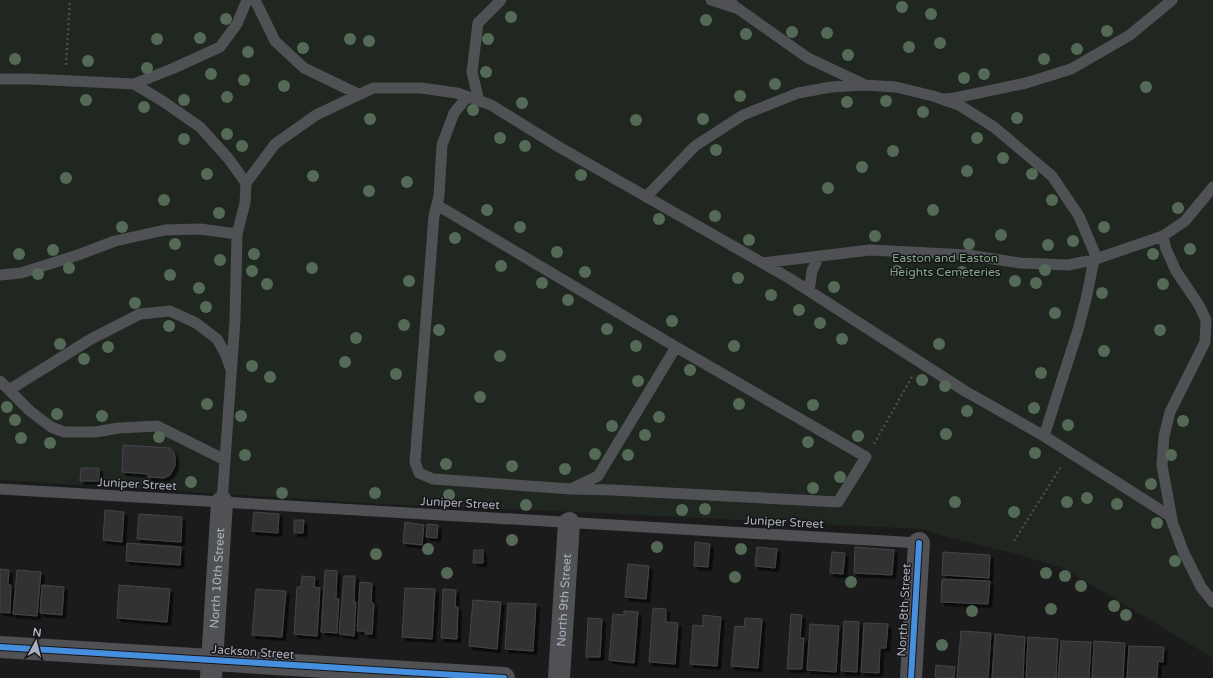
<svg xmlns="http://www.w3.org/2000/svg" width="1213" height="678" viewBox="0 0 1213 678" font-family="'Varela Round',sans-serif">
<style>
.green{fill:#1f2720}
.building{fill:#333334;stroke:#444548;filter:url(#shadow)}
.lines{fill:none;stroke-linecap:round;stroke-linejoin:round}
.path{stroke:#4b4c4f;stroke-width:2.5;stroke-dasharray:2 3;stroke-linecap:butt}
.lane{stroke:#4f5155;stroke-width:11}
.street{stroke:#4f5155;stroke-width:22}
.cycleway-casing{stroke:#151518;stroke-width:8}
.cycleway{stroke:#468fdf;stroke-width:6}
.tree{fill:#546956}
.labels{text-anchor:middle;stroke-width:3;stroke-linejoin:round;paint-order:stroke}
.park-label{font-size:12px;fill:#83a886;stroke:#151518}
.street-label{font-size:12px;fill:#adb1bd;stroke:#151518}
</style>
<defs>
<filter id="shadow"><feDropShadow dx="3.5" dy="3.5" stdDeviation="0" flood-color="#0009"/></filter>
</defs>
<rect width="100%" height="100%" fill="#1b1b1c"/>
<!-- green -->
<path class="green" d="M0,0h1213v658l-148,-89 -45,-14 -69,-17 -31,-9 -343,-17 -178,-7 -399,-25z"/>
<!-- building -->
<path class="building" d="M123,445l47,3 4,5 1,4v9l-5,9 -6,3 -16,-1v-3l-26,-2z
M81,468h18v13h-19z
M105,510l19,2 -2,30 -19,-2z
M254,512l25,2 -1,19 -26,-2z
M139,514l43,3 -1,25 -44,-3z
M294,520h10l-1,13h-9z
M405,522l19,3 -2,20 -19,-2z
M427,524l11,1 -1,13 -11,-1z
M695,542l15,2 -2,23 -14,-1z
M127,543l54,4 -1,18 -54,-4z
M757,547l20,2 -2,19 -20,-2z
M855,547l39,3 -2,25 -38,-2z
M474,550h9v13h-10z
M832,552l13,1 -2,21 -13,-1z
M943,552l47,3 -1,23 -47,-3z
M628,564l21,2 -3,33 -21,-2z
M0,569l9,1 -1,15h3l-1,28 -10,-1z
M17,570l24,2 -4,44 -24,-2z
M325,570l12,1 -1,28h3l-2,34 -16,-1z
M302,576l13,1 -1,10 6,1 -3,48 -23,-2 3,-47h4z
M344,576h11l-1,26h2l-2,34 -15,-2z
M942,579l48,2 -2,23 -47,-2z
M360,582l12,1 -1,19 3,2 -2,30h-7v-3h-8z
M42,585l22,2 -2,28 -22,-2z
M119,585l51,4 -3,33 -50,-4z
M405,588l30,1 -3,50 -30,-2z
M256,589l30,2 -4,46 -30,-2z
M443,589l13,1 -1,17h3l-1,32 -16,-1z
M473,600l28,2 -4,47 -28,-3z
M508,603l28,1 -3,47 -28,-2z
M653,608l13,1v13l12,1 -3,41 -26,-2z
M624,611l14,1 -4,51 -25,-3 4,-46 11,1z
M791,614l11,1 -2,23h4l-2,31h-15z
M703,615l18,2 -4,49 -27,-2 3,-39 10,1z
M588,618l14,1 -2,38h-14z
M745,618l17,1 -4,49 -27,-2 4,-40 9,1z
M844,621l15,1 -2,50 -16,-1z
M864,623l24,1 -2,24h-6l-1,25 -18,-1z
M810,624l29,2 -3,46 -29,-2z
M961,631l30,2 -3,45h-31z
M995,634l30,3 -2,41h-31z
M1028,637l30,2 -2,39h-30z
M1061,641l30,1 -2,36h-31z
M1094,641l31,2 -2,35h-31z
M1129,646l35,1 -1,15 -5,-1 -1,17h-30z
M936,665l19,2 -1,11 -19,-1z"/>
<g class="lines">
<!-- path -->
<path class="path" d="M66,65l4,-65
M874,444l39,-69
M1014,541l48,-76"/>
<!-- lane -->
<path class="lane" d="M255,0l20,41 29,27 54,26
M711,0l25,8
M728,0l9,8 71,50 55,26
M0,79h30l104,5 27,16 39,27 28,31 18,25
M134,84l40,-16 46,-21 17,-23 10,-24
M467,97l-13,16 -12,32 -3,51 -5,20 -19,246 4,11 14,6 138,10 27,-13 78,-129
M944,99l11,-1 71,-15 45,-14 59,-34 42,-35
M479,101l-7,-29 6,-49 23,-23
M646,197l49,-51 48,-31 55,-22 33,-6 33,-2 32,2 37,9 26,9 35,22 58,49 27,40 16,38 -8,41 -9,35 -34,106
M437,205l239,142 190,110 -28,45 -226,-12 -41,-1
M1163,236l3,13 10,22 23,34 7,15 -1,22 -35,70 -6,24 -2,29 10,55
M762,263l108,-13 98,5 52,8 48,2 25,-5 70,-24 22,-15 28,-34
M0,275l21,-2 57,-18 37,-14 50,-11 35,-1 37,5
M809,291l3,-20 7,-15
M0,381l30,30 21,16 13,5h31l24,-4 38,-2 68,34
M9,390l82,-51 49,-25 30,-3 26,12 21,16 8,14 5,14
M0,489l919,54
M222,502l13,-182 2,-86 8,-31 1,-20 29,-39 41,-29 57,-27h48l36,5 34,12 68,42 230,131 176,113 79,45 126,80 13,35 18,36 12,15"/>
<!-- street -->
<g class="street">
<path d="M0,647l504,31"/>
<path id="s1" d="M211,678l11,-176"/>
<path id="s2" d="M559,678l10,-155"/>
<path d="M911,678l8,-135"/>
</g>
<!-- cycleway casing -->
<g class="cycleway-casing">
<path id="cycleway" d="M0,647l504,31
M911,678l8,-135"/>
</g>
<!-- cycleway -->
<use href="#cycleway" class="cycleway"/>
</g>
<!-- trees -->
<g class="tree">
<circle cx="902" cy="7" r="6"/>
<circle cx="931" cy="14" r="6"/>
<circle cx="511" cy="17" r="6"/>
<circle cx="226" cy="19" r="6"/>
<circle cx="706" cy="20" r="6"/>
<circle cx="1107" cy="31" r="6"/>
<circle cx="792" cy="32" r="6"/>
<circle cx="827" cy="33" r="6"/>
<circle cx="746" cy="34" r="6"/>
<circle cx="200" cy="38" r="6"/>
<circle cx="157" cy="39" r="6"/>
<circle cx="350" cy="39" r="6"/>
<circle cx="488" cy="39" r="6"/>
<circle cx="369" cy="41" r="6"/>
<circle cx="940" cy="43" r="6"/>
<circle cx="909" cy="47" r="6"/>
<circle cx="303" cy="48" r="6"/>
<circle cx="1077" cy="49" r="6"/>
<circle cx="248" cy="52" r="6"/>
<circle cx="848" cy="55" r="6"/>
<circle cx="15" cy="59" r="6"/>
<circle cx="1044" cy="59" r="6"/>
<circle cx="88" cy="61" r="6"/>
<circle cx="147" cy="68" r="6"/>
<circle cx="486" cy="72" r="6"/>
<circle cx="211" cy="74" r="6"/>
<circle cx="984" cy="74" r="6"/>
<circle cx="964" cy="78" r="6"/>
<circle cx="244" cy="80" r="6"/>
<circle cx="775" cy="84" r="6"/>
<circle cx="284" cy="86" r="6"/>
<circle cx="1146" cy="87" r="6"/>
<circle cx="740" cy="96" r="6"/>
<circle cx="227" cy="97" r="6"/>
<circle cx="86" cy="100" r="6"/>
<circle cx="184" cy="100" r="6"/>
<circle cx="886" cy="101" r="6"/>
<circle cx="847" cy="102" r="6"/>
<circle cx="522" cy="103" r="6"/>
<circle cx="144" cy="107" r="6"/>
<circle cx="473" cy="110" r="6"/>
<circle cx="923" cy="112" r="6"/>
<circle cx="1017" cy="118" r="6"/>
<circle cx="370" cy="119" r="6"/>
<circle cx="703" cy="119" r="6"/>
<circle cx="636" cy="120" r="6"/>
<circle cx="227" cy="134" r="6"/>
<circle cx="500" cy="138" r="6"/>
<circle cx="977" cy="138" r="6"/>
<circle cx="184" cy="139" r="6"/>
<circle cx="242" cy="146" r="6"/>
<circle cx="525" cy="146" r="6"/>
<circle cx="716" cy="150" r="6"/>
<circle cx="893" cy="151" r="6"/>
<circle cx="1003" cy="158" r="6"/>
<circle cx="862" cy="167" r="6"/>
<circle cx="967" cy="171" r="6"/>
<circle cx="207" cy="174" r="6"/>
<circle cx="1032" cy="174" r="6"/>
<circle cx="581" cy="175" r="6"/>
<circle cx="313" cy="176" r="6"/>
<circle cx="66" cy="178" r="6"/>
<circle cx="407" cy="182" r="6"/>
<circle cx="828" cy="188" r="6"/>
<circle cx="369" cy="191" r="6"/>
<circle cx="164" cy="200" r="6"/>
<circle cx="1052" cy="200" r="6"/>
<circle cx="1178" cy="208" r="6"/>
<circle cx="487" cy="210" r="6"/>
<circle cx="933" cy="210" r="6"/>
<circle cx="219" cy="213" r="6"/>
<circle cx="715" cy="216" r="6"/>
<circle cx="659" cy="219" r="6"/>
<circle cx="122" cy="227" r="6"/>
<circle cx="520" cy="227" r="6"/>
<circle cx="1104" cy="227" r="6"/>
<circle cx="1001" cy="235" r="6"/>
<circle cx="875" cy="236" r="6"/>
<circle cx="455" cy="238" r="6"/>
<circle cx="749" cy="240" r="6"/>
<circle cx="1073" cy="241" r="6"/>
<circle cx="175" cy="244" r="6"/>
<circle cx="969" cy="244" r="6"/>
<circle cx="1048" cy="245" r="6"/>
<circle cx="1190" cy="249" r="6"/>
<circle cx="53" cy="250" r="6"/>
<circle cx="557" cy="252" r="6"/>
<circle cx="19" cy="254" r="6"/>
<circle cx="254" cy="254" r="6"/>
<circle cx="1153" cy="254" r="6"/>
<circle cx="220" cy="260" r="6"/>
<circle cx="501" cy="266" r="6"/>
<circle cx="69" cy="268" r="6"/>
<circle cx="312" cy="268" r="6"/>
<circle cx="1045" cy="270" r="6"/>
<circle cx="252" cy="271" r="6"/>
<circle cx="897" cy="271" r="6"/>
<circle cx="585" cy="272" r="6"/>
<circle cx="962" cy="272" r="6"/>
<circle cx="38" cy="274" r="6"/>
<circle cx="170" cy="275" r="6"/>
<circle cx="738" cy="278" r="6"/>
<circle cx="409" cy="281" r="6"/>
<circle cx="1015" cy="281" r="6"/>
<circle cx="542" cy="283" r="6"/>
<circle cx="1036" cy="283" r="6"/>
<circle cx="267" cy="284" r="6"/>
<circle cx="1163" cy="284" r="6"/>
<circle cx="834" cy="287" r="6"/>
<circle cx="199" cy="288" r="6"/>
<circle cx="1102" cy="293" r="6"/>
<circle cx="771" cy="295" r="6"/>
<circle cx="568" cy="300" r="6"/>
<circle cx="135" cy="303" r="6"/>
<circle cx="206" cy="307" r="6"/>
<circle cx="799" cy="310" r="6"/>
<circle cx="1055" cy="313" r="6"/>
<circle cx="672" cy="321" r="6"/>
<circle cx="820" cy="323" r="6"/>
<circle cx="404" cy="325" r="6"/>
<circle cx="169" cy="326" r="6"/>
<circle cx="607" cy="329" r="6"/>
<circle cx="439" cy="330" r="6"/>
<circle cx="1160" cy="330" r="6"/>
<circle cx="356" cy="338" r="6"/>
<circle cx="842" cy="339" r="6"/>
<circle cx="60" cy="344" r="6"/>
<circle cx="939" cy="344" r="6"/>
<circle cx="636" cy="346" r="6"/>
<circle cx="734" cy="346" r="6"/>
<circle cx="108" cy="347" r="6"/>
<circle cx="1104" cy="351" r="6"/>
<circle cx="500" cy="356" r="6"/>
<circle cx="84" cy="359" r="6"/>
<circle cx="345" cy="362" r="6"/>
<circle cx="252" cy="366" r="6"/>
<circle cx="690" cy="370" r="6"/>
<circle cx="1041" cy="373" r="6"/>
<circle cx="396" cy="374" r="6"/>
<circle cx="270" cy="377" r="6"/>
<circle cx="922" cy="380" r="6"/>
<circle cx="638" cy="381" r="6"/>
<circle cx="945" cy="386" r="6"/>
<circle cx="480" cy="397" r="6"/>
<circle cx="207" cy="404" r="6"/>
<circle cx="739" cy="404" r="6"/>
<circle cx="813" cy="405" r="6"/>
<circle cx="7" cy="407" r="6"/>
<circle cx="1034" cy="408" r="6"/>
<circle cx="967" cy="411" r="6"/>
<circle cx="57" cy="414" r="6"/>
<circle cx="102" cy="416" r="6"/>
<circle cx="241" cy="416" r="6"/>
<circle cx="659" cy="417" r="6"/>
<circle cx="15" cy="420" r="6"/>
<circle cx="1183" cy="421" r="6"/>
<circle cx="1068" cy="425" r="6"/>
<circle cx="612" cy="426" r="6"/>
<circle cx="946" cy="434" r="6"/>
<circle cx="645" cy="435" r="6"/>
<circle cx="858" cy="436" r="6"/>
<circle cx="159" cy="437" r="6"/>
<circle cx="21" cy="438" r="6"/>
<circle cx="808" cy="442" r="6"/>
<circle cx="50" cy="443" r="6"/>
<circle cx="1035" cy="453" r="6"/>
<circle cx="595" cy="454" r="6"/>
<circle cx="245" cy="455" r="6"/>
<circle cx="628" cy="455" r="6"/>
<circle cx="1171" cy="455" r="6"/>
<circle cx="446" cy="464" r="6"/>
<circle cx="512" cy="466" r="6"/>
<circle cx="565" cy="469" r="6"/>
<circle cx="840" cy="477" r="6"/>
<circle cx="191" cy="482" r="6"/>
<circle cx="1151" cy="484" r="6"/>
<circle cx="813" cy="488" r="6"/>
<circle cx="282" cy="493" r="6"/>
<circle cx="375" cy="493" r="6"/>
<circle cx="449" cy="495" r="6"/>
<circle cx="1087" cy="498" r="6"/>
<circle cx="955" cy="502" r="6"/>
<circle cx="1067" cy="502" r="6"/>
<circle cx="1117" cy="504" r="6"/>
<circle cx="526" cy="505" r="6"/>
<circle cx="705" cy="509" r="6"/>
<circle cx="682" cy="510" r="6"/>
<circle cx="1014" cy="512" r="6"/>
<circle cx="1157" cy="523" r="6"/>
<circle cx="512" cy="540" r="6"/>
<circle cx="657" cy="547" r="6"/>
<circle cx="428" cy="549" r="6"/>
<circle cx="741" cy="549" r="6"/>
<circle cx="376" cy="554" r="6"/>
<circle cx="1175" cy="561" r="6"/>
<circle cx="447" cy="573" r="6"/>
<circle cx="1046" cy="573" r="6"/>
<circle cx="1065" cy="576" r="6"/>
<circle cx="735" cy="577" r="6"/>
<circle cx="851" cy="582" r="6"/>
<circle cx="1081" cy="586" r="6"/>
<circle cx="1114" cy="606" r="6"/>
<circle cx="1051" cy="609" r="6"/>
<circle cx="972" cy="611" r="6"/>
<circle cx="1126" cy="615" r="6"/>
<circle cx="942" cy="645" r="6"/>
</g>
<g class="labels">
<!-- park labels -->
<g class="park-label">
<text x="945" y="262">Easton and Easton<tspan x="945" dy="14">Heights Cemeteries</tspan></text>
</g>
<!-- street labels -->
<g class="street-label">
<text transform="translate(137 484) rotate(3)" y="4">Juniper Street</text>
<text transform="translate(460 503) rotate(3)" y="4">Juniper Street</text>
<text transform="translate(784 522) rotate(3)" y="4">Juniper Street</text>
<text dy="4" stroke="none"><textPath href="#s1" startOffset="100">North 10th Street</textPath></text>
<text dy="4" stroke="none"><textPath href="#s2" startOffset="78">North 9th Street</textPath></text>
<text transform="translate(904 610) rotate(-87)" y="4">North 8th Street</text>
<text transform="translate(253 652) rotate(4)" y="4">Jackson Street</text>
</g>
</g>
<!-- north arrow -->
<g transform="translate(36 642) rotate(7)" stroke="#151518" stroke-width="3" paint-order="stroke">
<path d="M0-3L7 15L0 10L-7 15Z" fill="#adb1bd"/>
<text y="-6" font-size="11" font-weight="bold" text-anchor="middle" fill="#adb1bd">N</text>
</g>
</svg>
